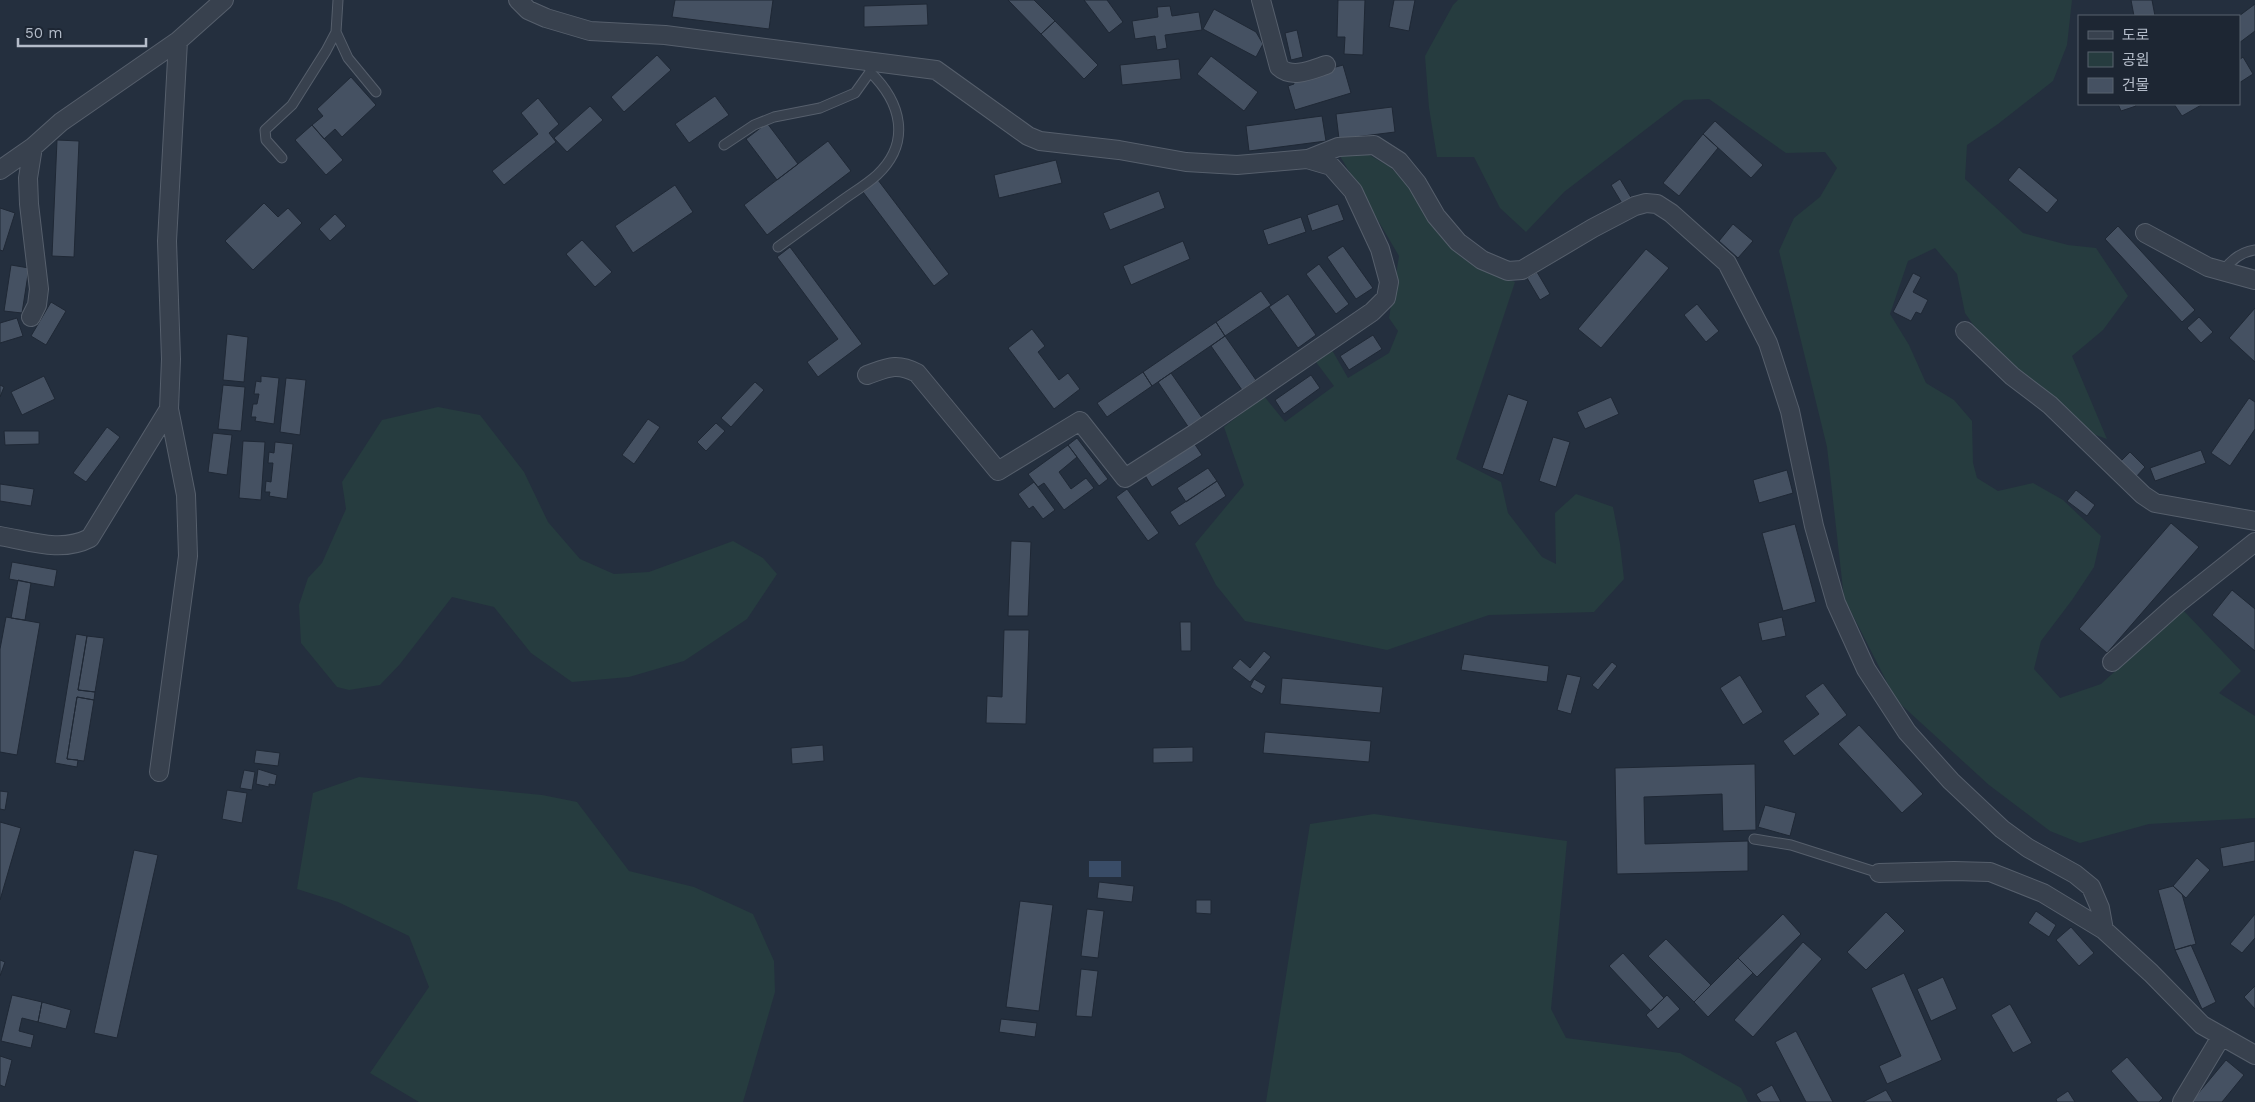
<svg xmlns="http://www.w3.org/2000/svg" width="2255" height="1102" viewBox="0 0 2255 1102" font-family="'Work Sans','Noto Sans KR',sans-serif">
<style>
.green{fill:#263c3f}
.water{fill:#394c67}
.building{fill:#455162;stroke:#1f2835}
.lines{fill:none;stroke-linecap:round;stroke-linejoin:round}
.lane-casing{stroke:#565f6c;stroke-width:11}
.street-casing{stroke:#565f6c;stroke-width:20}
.lane{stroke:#38414e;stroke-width:9}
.street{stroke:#38414e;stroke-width:18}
</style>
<rect width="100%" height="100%" fill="#242f3e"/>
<!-- green -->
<path class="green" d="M1458,0h614l-5,45 -14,36 -55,43 -31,21 -2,34 58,54 45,12 28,3 32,48 -25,34 -31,26 35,83 -20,-7 -99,-86 -23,-33 -8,-39 -22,-26 -27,13 -18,53 19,31 17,38 28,17 18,21 1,42 4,15 21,13 35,-8 30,17 38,36 -7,31 -22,33 -31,41 -7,28 26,29 41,-14 82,-74 58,61 -22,22 36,23v102l-106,6 -69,19 -30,-12 -61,-46 -93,-85 -52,-102 -17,-151 -48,-196 15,-33 26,-21 17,-29 -12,-16 -39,1 -77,-54 -25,1 -120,92 -38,40 -26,-24 -26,-51h-37l-8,-49 -4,-52 28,-51z
M1366,153l24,14 21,19 18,29 32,42 54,25 -59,177 45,23 7,31 34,44 14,7 -1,-51 21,-19 37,13 7,37 4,35 -30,33 -105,3 -102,35 -142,-29 -29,-36 -21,-41 49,-59 -20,-58 40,-31 21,26 49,-36 -18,-24 16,-12 16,28 41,-25 9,-22 -9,-13 10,-62 -59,-100z
M438,407l42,8 44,57 24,50 32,37 34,15 35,-2 84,-31 30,17 14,16 -30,45 -63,42 -55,16 -57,5 -41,-29 -37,-46 -42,-10 -52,67 -20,21 -31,5 -12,-3 -36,-44 -2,-38 9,-27 14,-15 24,-54 -4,-27 40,-62z
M359,777l183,18 35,7 52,69 65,16 59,27 21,47 1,31 -32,110h-324l-49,-29 59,-86 -20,-51 -71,-34 -41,-13 16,-96z
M1374,814l193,27 -16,168 15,29 114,15 61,35 7,14h-482l44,-278z"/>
<!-- water -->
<path class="water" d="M1089,861h32v16h-32z"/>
<!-- building -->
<path class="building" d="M675,0h98l-4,29 -97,-12z
M1008,0h26l21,21 -14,13z
M1084,0h23l16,22 -14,11z
M1338,0h27l-2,55 -19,-1 1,-17h-8z
M1394,0h21l-6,31 -20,-4z
M2131,0h21l3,16h-21z
M927,4l1,21 -64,2v-21z
M2255,4v27l-16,12v-27z
M1170,6l2,10 27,-4 3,18 -37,5 2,13 -10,2 -2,-14 -20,3 -3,-18 26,-4 -1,-10z
M1214,9l42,23 7,12 -7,13 -53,-28z
M1055,21l43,44 -14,14 -43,-45z
M1297,30l6,27 -12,3 -6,-27z
M657,55l14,15 -47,42 -13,-15z
M1211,56l47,36 -14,19 -47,-37z
M2243,57l10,17 -14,9v-23z
M1179,59l2,20 -59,6 -2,-20z
M1343,65l8,28 -56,17 -7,-24 6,-2 -1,-5z
M351,77l25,28 -34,32 -7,-8 -11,10 -12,-14 11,-9 -6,-7z
M715,96l14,19 -40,28 -14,-19z
M538,98l21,26 -10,9 7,9 -52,43 -12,-14 46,-37 -17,-21z
M2118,104h17l1,2 -15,5z
M2174,104h29l-21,12z
M590,106l13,14 -36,32 -13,-14z
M1392,107l3,25 -56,7 -3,-25z
M1322,116l4,25 -77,10 -3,-25z
M1715,121l48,44 -12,13 -48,-44z
M767,123l31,41 -21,16 -31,-41z
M312,125l31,35 -17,15 -31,-35z
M1703,134l15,14 -39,48 -16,-13z
M57,140l22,1 -5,116 -22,-1z
M828,141l23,30 -84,64 -23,-30z
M1056,160l6,23 -63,15 -5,-23z
M2019,167l39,33 -11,13 -39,-33z
M1620,179l12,20 -9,6 -12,-20z
M878,180l71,94 -15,12 -71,-94z
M675,185l18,27 -60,41 -18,-27z
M1159,191l6,17 -55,22 -7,-17z
M264,203l14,14 10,-9 14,15 -49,47 -28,-29z
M1338,204l6,16 -32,11 -5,-16z
M0,208l15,5 -12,38 -3,-1z
M335,214l11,12 -16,15 -11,-12z
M1301,217l5,15 -38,13 -5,-15z
M1733,224l20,17 -15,17 -19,-17z
M2118,226l77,84 -13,12 -77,-83z
M582,240l30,32 -17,15 -29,-33z
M1183,241l7,18 -59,26 -8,-19z
M1343,246l30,42 -17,11 -29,-42z
M790,247l72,97 -44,33 -11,-15 31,-23 -61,-82z
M1646,249l23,19 -68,80 -23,-19z
M1319,264l30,40 -13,10 -30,-40z
M11,265l18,3 -7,45 -18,-2z
M1537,272l13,22 -10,6 -13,-22z
M1913,273l8,4 -8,15 15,8 -7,14 -5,-2 -5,9 -18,-9z
M1261,291l10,14 -46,31 -9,-14z
M1288,294l28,41 -18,13 -29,-41z
M51,302l15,9 -20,34 -15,-9z
M1697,304l22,27 -13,11 -22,-27z
M2255,308v54l-26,-24z
M2199,317l14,15 -12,11 -14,-15z
M17,318l6,18 -23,7v-20z
M1216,322l9,14 -73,50 -9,-14z
M1032,329l13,17 -7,6 21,28 9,-7 12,16 -26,20 -46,-61z
M227,334l21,3 -4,45 -21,-2z
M1373,335l9,14 -33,21 -9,-14z
M1225,336l31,44 -14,10 -31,-44z
M1143,372l9,14 -45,31 -10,-14z
M1171,373l32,46 -14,9 -31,-46z
M1311,375l9,13 -36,26 -9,-14z
M44,376l11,23 -33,16 -11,-23z
M261,376l18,2 -5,46 -19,-3 1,-4h-5l2,-13h4l2,-10h-5l2,-13 5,1z
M286,378l20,2 -6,55 -20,-3z
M755,382l9,8 -33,37 -10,-9z
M0,385l4,2 -4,10z
M223,385l22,2 -4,44 -23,-2z
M1508,394l20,7 -25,74 -21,-7z
M1611,397l8,17 -34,15 -8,-17z
M2249,398l6,4v27l-25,37 -19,-13z
M648,419l12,8 -26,37 -12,-9z
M716,423l9,8 -19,20 -9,-9z
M107,427l13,10 -34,45 -13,-9z
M4,431h35v13l-34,1z
M213,433l19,2 -5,40 -19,-3z
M1553,437l17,5 -14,45 -17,-6z
M1077,438l31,41 -9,7 -31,-41z
M1192,440l10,15 -50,32 -9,-15z
M243,441l22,1 -4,58 -22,-2z
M275,442l18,2 -6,55 -18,-3 1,-4h-5l1,-11 5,1 2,-19h-5l1,-11 5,1z
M1068,445l9,12 -18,15 12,17 15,-11 8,10 -30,22 -20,-27 -6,4 -10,-13z
M2201,450l5,13 -51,18 -5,-13z
M2130,452l15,15 -9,10 -16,-15z
M1208,468l9,13 -31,21 -9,-14z
M1787,470l6,23 -34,10 -6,-23z
M1217,481l9,15 -47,30 -9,-14z
M1034,482l21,28 -12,9 -10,-13 -4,3 -11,-15z
M0,484l34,5 -3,17 -31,-5z
M1127,489l32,44 -11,8 -32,-44z
M2076,490l19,15 -8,11 -20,-15z
M2171,523l28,24 -92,106 -28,-24z
M1795,524l21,78 -33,9 -21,-78z
M1011,541l20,1 -3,74h-20z
M12,562l45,8 -3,17 -45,-8z
M18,580l13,3 -6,37 -14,-2z
M2232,590l23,19v42l-43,-36z
M6,617l34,6 -23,132 -17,-3v-103z
M1782,617l4,19 -24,5 -4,-18z
M1180,622h11v29h-10z
M1004,630h25l-3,94 -40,-1 1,-27 15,1z
M76,634l11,2 -9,54 17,2 -1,8 -17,-3 -10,62 11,1 -1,7 -22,-4z
M87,636l17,2 -9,54 -17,-2z
M1264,651l7,6 -21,25 -18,-14 8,-9 10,9z
M1464,654l85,12 -2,16 -86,-12z
M1612,662l5,4 -19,24 -6,-5z
M1567,674l14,3 -10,37 -14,-4z
M1740,675l23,37 -20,13 -23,-37z
M1282,678l101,9 -3,26 -100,-9z
M1254,679l12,7 -4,8 -12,-7z
M1823,683l24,32 -53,41 -11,-15 36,-27 -14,-18z
M77,697l17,3 -10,61 -17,-2z
M1859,725l64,69 -21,19 -64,-69z
M1265,732l106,9 -2,21 -106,-9z
M823,745l1,16 -32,3 -1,-16z
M1193,747v15l-40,1v-15z
M256,750l24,3 -2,13 -24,-3z
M1755,764l1,66 -33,1 -1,-37 -78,3 1,47 103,-3v30l-131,3 -2,-106z
M258,769l19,6 -2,10 -6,-1v3l-13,-3z
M244,770l11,2 -3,18 -12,-2z
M227,790l20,3 -5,30 -20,-4z
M0,791l8,1 -3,18 -5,-1z
M1765,805l31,8 -6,23 -32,-9z
M0,822l21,6 -21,72z
M2255,841v20l-32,6 -3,-19z
M134,850l24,5 -41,183 -23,-5z
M2197,858l13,12 -24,28 -13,-12z
M1099,882l35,4 -2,16 -35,-4z
M2173,886l9,8 14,50 -21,6 -17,-60z
M1196,900h15v14l-15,-1z
M1020,901l33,4 -14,106 -33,-4z
M1087,909l17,2 -6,47 -17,-2z
M2036,911l20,14 -7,12 -21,-14z
M1886,912l19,19 -39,39 -19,-18z
M1783,914l18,20 -44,43 -19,-19z
M2255,914v24l-13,15 -12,-9z
M2071,927l23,26 -15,13 -23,-26z
M1666,939l45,46 -17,17 -46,-46z
M1803,942l19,17 -69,78 -19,-17z
M2191,945l25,57 -14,7 -27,-59z
M1623,953l41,45 -13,13 -42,-45z
M1738,958l15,15 -45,44 -14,-15z
M0,960l5,2 -5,14z
M1081,969l17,2 -6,46 -16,-1z
M1904,973l38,87 -55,24 -8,-18 22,-10 -30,-68z
M1943,977l14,32 -26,12 -14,-32z
M2255,986v23l-11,-12z
M12,995l30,7 -4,20 -16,-4 -3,13 15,4 -3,13 -30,-7z
M1667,995l13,14 -22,20 -12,-14z
M42,1002l29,8 -5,19 -28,-7z
M2010,1004l22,39 -19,10 -22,-38z
M1001,1019l36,4 -2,14 -36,-5z
M1796,1031l37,71h-27l-31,-60z
M0,1056l12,4 -7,27 -5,-2z
M2127,1057l36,41 -4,4h-21l-27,-31z
M2226,1060l18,15 -22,27h-31z
M1772,1085l9,17h-20l-5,-8z
M1886,1090l7,12h-30z
M2068,1091l7,11h-18l-1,-3z"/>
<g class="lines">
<!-- lane casing -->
<g class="lane-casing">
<path id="lane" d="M336,32l12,26 28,34
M724,145l30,-20 20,-8 46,-9 35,-15 15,-21
M282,158l-16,-18 -1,-10 27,-25 34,-54 10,-19 2,-32
M778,247c21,-15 41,-30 62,-45 12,-9 26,-17 37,-27 35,-33 24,-73 -7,-103l-1,-11
M2223,271c8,-11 18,-19 32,-21
M1754,839l37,6 88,28"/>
</g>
<!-- street casing -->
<g class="street-casing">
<path id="street" d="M518,0l10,10 18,8 44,13 75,4 271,35 92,66 12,5 79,9 67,12 51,3 70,-6 24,7 22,25 27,58 9,33 -3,16 -14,14 -175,120 -72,46 -45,-57 -82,50 -81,-98c-21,-11 -30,-5 -50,2
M1261,0l18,67c13,12 32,3 47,-2
M1308,159l30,-12 36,-2 25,16 18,22 19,33 22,26 24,18 26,11 14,-1 71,-42 42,-22 11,-3 11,1 14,9 56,50 41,80 22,68 24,115 22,77 30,66 41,63 44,49 51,48 26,19 47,26 16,13 9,21 4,22
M0,170l33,-23 28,-25 117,-81 46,-41
M2145,233l63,34 47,13
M31,317l6,-12 2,-16 -10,-85 -1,-26 5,-31
M1965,331l47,45 38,29 93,90 12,8 100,18
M0,536c30,5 61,17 90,2l79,-129
M2112,662l65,-58 78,-62
M159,772l29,-216 -2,-61 -17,-86 2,-50 -4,-118 11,-200
M1879,873l75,-2 36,1 53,21 61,37 47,43 51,52 53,30
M2182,1102l39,-65"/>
</g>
<!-- lane -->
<use href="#lane" class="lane"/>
<!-- street -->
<use href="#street" class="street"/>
</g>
<!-- legend -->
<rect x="2078" y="15" width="162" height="90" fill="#1d2633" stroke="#59626f"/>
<rect x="2088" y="31" width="25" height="8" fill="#38414e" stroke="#59626f"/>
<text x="2122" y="40" font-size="15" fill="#b4bcc9">도로</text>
<rect x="2088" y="52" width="25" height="15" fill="#263c3f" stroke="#59626f"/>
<text x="2122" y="65" font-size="15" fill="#b4bcc9">공원</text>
<rect x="2088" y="78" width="25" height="15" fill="#455162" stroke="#59626f"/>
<text x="2122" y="90" font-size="15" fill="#b4bcc9">건물</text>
<!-- scale -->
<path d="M18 38v8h128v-8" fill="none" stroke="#b4bcc9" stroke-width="2.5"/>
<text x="25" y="38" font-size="15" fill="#b4bcc9" stroke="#1d2633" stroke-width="4" paint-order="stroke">50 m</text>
</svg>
